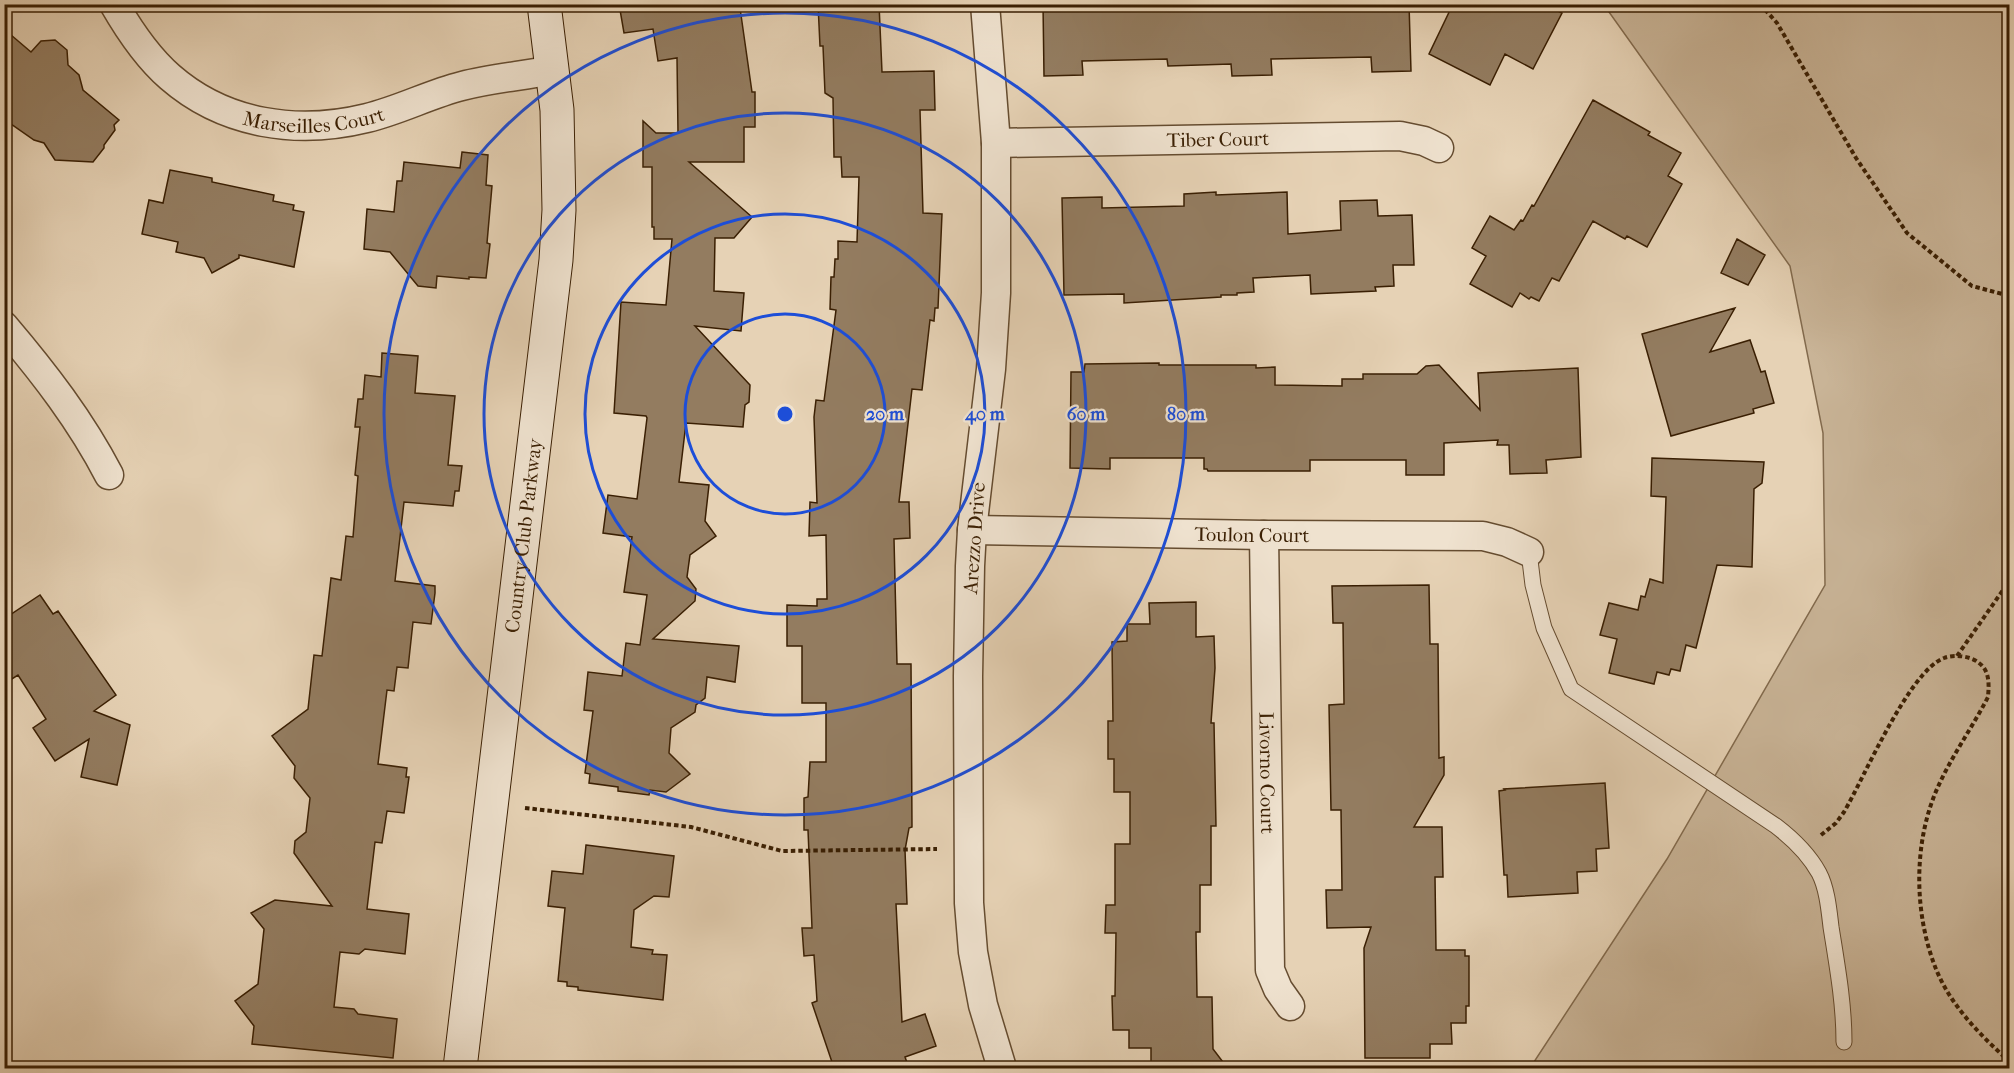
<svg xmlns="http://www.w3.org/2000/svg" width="2014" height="1073" viewBox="0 0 2014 1073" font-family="'IM FELL French Canon',serif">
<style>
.green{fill:#c9b497;stroke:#826a4d;stroke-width:1.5}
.building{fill:#937c60;stroke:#3a1f03;stroke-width:1.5}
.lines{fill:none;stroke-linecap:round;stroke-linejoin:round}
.lane-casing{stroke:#654c30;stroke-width:17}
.street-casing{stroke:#654c30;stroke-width:31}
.secondary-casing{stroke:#3a1f03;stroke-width:35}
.path{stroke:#3a1f03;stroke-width:4;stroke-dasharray:4.5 3;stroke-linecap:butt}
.lane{stroke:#efe2cf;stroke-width:15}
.street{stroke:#efe2cf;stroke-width:28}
.secondary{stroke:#efe2cf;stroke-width:33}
.ring{fill:none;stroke:#1d4ed8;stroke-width:3}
.labels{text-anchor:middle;stroke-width:4.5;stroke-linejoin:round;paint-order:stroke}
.street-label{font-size:20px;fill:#3a1f03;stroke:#efe2cf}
.centre{fill:#1d4ed8;stroke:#efe2cf;stroke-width:3}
.ring-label{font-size:18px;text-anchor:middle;font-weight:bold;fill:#1d4ed8;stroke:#efe2cf;stroke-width:4.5;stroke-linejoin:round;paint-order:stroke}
</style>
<rect width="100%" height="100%" fill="#e6d2b5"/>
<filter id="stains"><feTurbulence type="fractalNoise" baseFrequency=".00333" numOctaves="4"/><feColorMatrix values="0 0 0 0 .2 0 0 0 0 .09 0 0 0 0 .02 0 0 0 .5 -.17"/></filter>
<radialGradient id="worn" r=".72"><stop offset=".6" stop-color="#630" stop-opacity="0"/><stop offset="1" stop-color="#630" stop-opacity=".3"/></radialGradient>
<!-- green -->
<path class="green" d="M1604,5h405v1063h-479l137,-209 158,-274 -2,-152 -33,-167z"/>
<!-- building -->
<path class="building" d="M619,4h99l7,6 15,-2 12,84h3v35h-11v35h-55l63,55 -18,21h-19l-1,53 30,2 -3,38 -46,-5 55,59 -1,17 -4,3 -2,22 -57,-4 -7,59 30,3 -4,36 11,15 -26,19 -3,22 9,12 -1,12 -42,38 86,7 -4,36 -28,-5 -2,21 -9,7 -1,7 -24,16 -2,25 21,21 -24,18 -16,-2 -1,5 -31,-4v-4l-29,-4 1,-9 -5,-1 8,-62 -9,-1 4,-38 34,4 4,-33 14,2 7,-50 -23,-3 8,-55 -29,-4 5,-38 29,4 10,-81 -1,-2 -32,-3 7,-111 45,3 6,-66h-18v-12h-2v-60h-9v-46l13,12h22l-1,-75 -19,3 -5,-32 -29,4z
M818,4h61l3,68 52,-1 1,39h-15l3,103 19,1 -4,94h-3l-1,13 -4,-1 -8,70 -10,-1 -13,113h10l1,36 -16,1 3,125h14l1,163 -3,1 -4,22 2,54h-11l6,118 23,-8 11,32 -31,11 4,11h-75l-22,-65 5,-2 -3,-46 -10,1 -2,-28h10l-4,-98h-4v-32l4,-1 2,-35h16v-59h-24v-57h-15v-41l30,1v-7h10l-1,-64 -17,1 1,-34 7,1 -3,-86 2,-17 8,1 12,-91 -6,-1 1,-32h3l1,-18h3v-18l19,1 2,-65h-17l-1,-20h-7l-1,-59 -8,-5 -2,-47h-3z
M1043,4h366l2,67 -39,1 -1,-15 -100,2 1,16 -40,1 -1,-12 -63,2 -1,-7 -85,2 1,14 -39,1z
M1453,4h91l18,9 -29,56 -28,-15 -15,31 -61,-31z
M4,29l27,23 10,-11 14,-1 12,10 1,15 11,10 4,15 36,30 -5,5 1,5 -11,15v3l-11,14 -38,-2 -11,-17 -10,-3 -30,-21z
M1593,100l57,32 -2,3 33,18 -13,23 14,8 -35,63 -20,-11 -2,3 -32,-18 -34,60 -7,-3 -13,23 -8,-4 -2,2 -9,-6 -8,14 -42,-23 16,-28 -14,-8 18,-32 24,14 7,-10 2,1 9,-16 2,1z
M462,152l26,3 -2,30 6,1 -5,57 3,1 -4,34 -17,-1v2l-32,-3 -1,12 -18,-2 -28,-34 -26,-3 3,-40 27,3 3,-31h5l2,-19 56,6z
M170,170l42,8v4l62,13 -1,6 21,4 -1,5 11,2 -10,55 -55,-12v3l-27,15 -8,-15 -28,-6 2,-10 -36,-8 7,-34 14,3z
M1216,192v3l71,-3 1,42 53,-4 -1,-29 37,-1 1,16 34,-1 2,50h-21l1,21 -19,1 1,4 -65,3 -1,-19 -57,3 1,14 -17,1v2h-16v2l-97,6v-9l-60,1 -2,-97 40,-1v11l82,-2v-12z
M1737,239l28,16 -17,30 -27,-12z
M1735,308l-25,44 40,-12 11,32 4,-1 9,32 -21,6 1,4 -83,23 -29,-102z
M382,353l36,3 -3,37 40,3 -7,69 14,1 -3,25h-4l-2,15 -49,-4 -9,79 40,5v7l-4,31 -18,-2 -5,46 -11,-1 -3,24 -7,-1 -9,74 29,4 -1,9h3l-5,36 -17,-2 -5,32 -7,-1 -8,67 42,5 -4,40 -40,-5 -6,5 -19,-2 -6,55 20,2 4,5 39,5 -4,39 -141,-14 2,-18 -19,-25 23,-17 6,-55 -13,-16 24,-13 57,6 -38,-53 1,-12 11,-9 4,-34 -16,-20 1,-12 -23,-30 36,-27 6,-54 8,1 9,-78 10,2 5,-44 7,1 5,-61 -3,-1 5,-48h-5l3,-28h5l2,-24 16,2z
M1159,363v2h97v3l19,-1v18l67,1v-7h21v-5h54l9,-8 13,-1 41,45 -2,-37 100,-5 3,89 -35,3 1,13 -37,1 -1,-29h-12l1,-5 -54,3v32h-38v-15h-96v11h-102l-1,-2h-3v-11h-94v11l-40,-1 1,-96h13l1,-8z
M1652,458l112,4 -2,21 -8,6 -2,78 -35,-2 -21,83 -10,-3 -6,26 -9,-2 -2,6 -12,-3 -3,12 -45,-11 8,-34 -17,-4 9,-32 29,7 3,-14 4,1 5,-18 13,4 3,-86 -15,-1z
M1429,585l1,59h8l1,114 5,-1v18l-30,52h28l1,50h-8l1,73h29v6h4v50h-3v17h-15l1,21h-22v14h-65l-1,-110 7,-21 -44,1 -1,-38h16l-1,-80h-10l-2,-105 15,-1 -1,-81h-10l-1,-37z
M40,595l13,19 5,-3 58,84 -22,16 36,14 -13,60 -36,-8 8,-38 -34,22 -22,-33 13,-9 -28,-44 -14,9v-65z
M1196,602v35l18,-1 1,32 -4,55h3l2,103h-5v59h-11v47h-4l1,65h15l1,52 13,17 -75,1v-19h-22v-18h-16l-1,-34h3l1,-63h-11l1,-28h9v-61h15v-52h-16v-33h-6v-38h5l-1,-79 15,-1v-17h23l-1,-21z
M1605,783l4,65 -13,1 1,22 -20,1 1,21 -70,4 -1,-22h-3l-5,-84 6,-1 -1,-1z
M586,845l88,11 -5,41 -15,-1 -20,14 -3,37 22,3 -1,4 15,1 -4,45 -85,-10v-3l-11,-1v-4l-9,-1 7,-73 -17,-2 4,-35 31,3z"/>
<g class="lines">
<!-- lane casing -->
<g class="lane-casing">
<path id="lane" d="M1529,552l4,33 11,43 27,61 205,137c17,13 32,27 43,47 8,15 10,37 12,54 6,38 13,76 13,115"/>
</g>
<!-- street casing -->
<g class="street-casing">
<g id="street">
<path id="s1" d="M114,4c15,26 34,54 56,73 55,48 128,58 197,41 33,-8 63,-24 95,-32 30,-8 61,-10 90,-16"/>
<path d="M985,4l11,139v150l-5,76 -19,161 -2,36 -2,110 1,227 4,49 10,53 19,63"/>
<path id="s2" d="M996,143l404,-7 24,5 15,7"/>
<path d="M4,326c40,47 77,95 105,149"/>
<path id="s3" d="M972,530l292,5 219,1 24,6 22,10"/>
<path id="s4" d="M1264,535l6,435 8,19 12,17"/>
</g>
</g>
<!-- secondary casing -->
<g class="secondary-casing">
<g id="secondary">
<path id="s5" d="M460,1068l96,-808 3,-50 -2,-100 -13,-106"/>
</g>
</g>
<!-- path -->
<path class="path" d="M1760,4l17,19 79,135 51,75 65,53 38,10
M1957,656l53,-76
M525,808l166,19 91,24 155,-2
M1821,835l15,-12 8,-11c20,-34 65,-141 100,-154 10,-4 27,-2 35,5 11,8 10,22 9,34 -16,31 -37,60 -51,92 -24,55 -23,125 -1,180 15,37 44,66 74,93"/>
<!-- lane -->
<use href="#lane" class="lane"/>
<!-- street -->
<use href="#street" class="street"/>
<!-- secondary -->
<use href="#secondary" class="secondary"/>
</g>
<!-- distance rings -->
<g class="ring">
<circle cx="785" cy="414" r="100"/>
<circle cx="785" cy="414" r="200"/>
<circle cx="785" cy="414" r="301"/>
<circle cx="785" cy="414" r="401"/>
</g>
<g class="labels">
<!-- street labels -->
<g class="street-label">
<text dy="7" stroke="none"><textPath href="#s1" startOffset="248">Marseilles Court</textPath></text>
<text dy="7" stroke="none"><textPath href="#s2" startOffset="222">Tiber Court</textPath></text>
<text dy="7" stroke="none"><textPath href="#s3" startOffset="280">Toulon Court</textPath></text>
<text dy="7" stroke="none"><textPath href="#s5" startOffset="536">Country Club Parkway</textPath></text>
<text transform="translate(974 538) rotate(-86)" y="7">Arezzo Drive</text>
<text dy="7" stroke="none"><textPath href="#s4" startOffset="238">Livorno Court</textPath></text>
</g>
</g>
<circle cx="785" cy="414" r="9" class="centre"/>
<g class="ring-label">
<text x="885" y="420">20 m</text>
<text x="985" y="420">40 m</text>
<text x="1086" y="420">60 m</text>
<text x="1186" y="420">80 m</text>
</g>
<!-- margin -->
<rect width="2014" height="1073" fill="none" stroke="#e6d2b5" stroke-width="24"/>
<rect x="6" y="6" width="2002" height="1061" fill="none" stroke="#3a1f03" stroke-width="3"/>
<rect x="12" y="12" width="1990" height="1049" fill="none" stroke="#3a1f03" stroke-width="1.5"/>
<rect width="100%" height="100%" filter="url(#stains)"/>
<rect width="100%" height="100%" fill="url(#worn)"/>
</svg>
